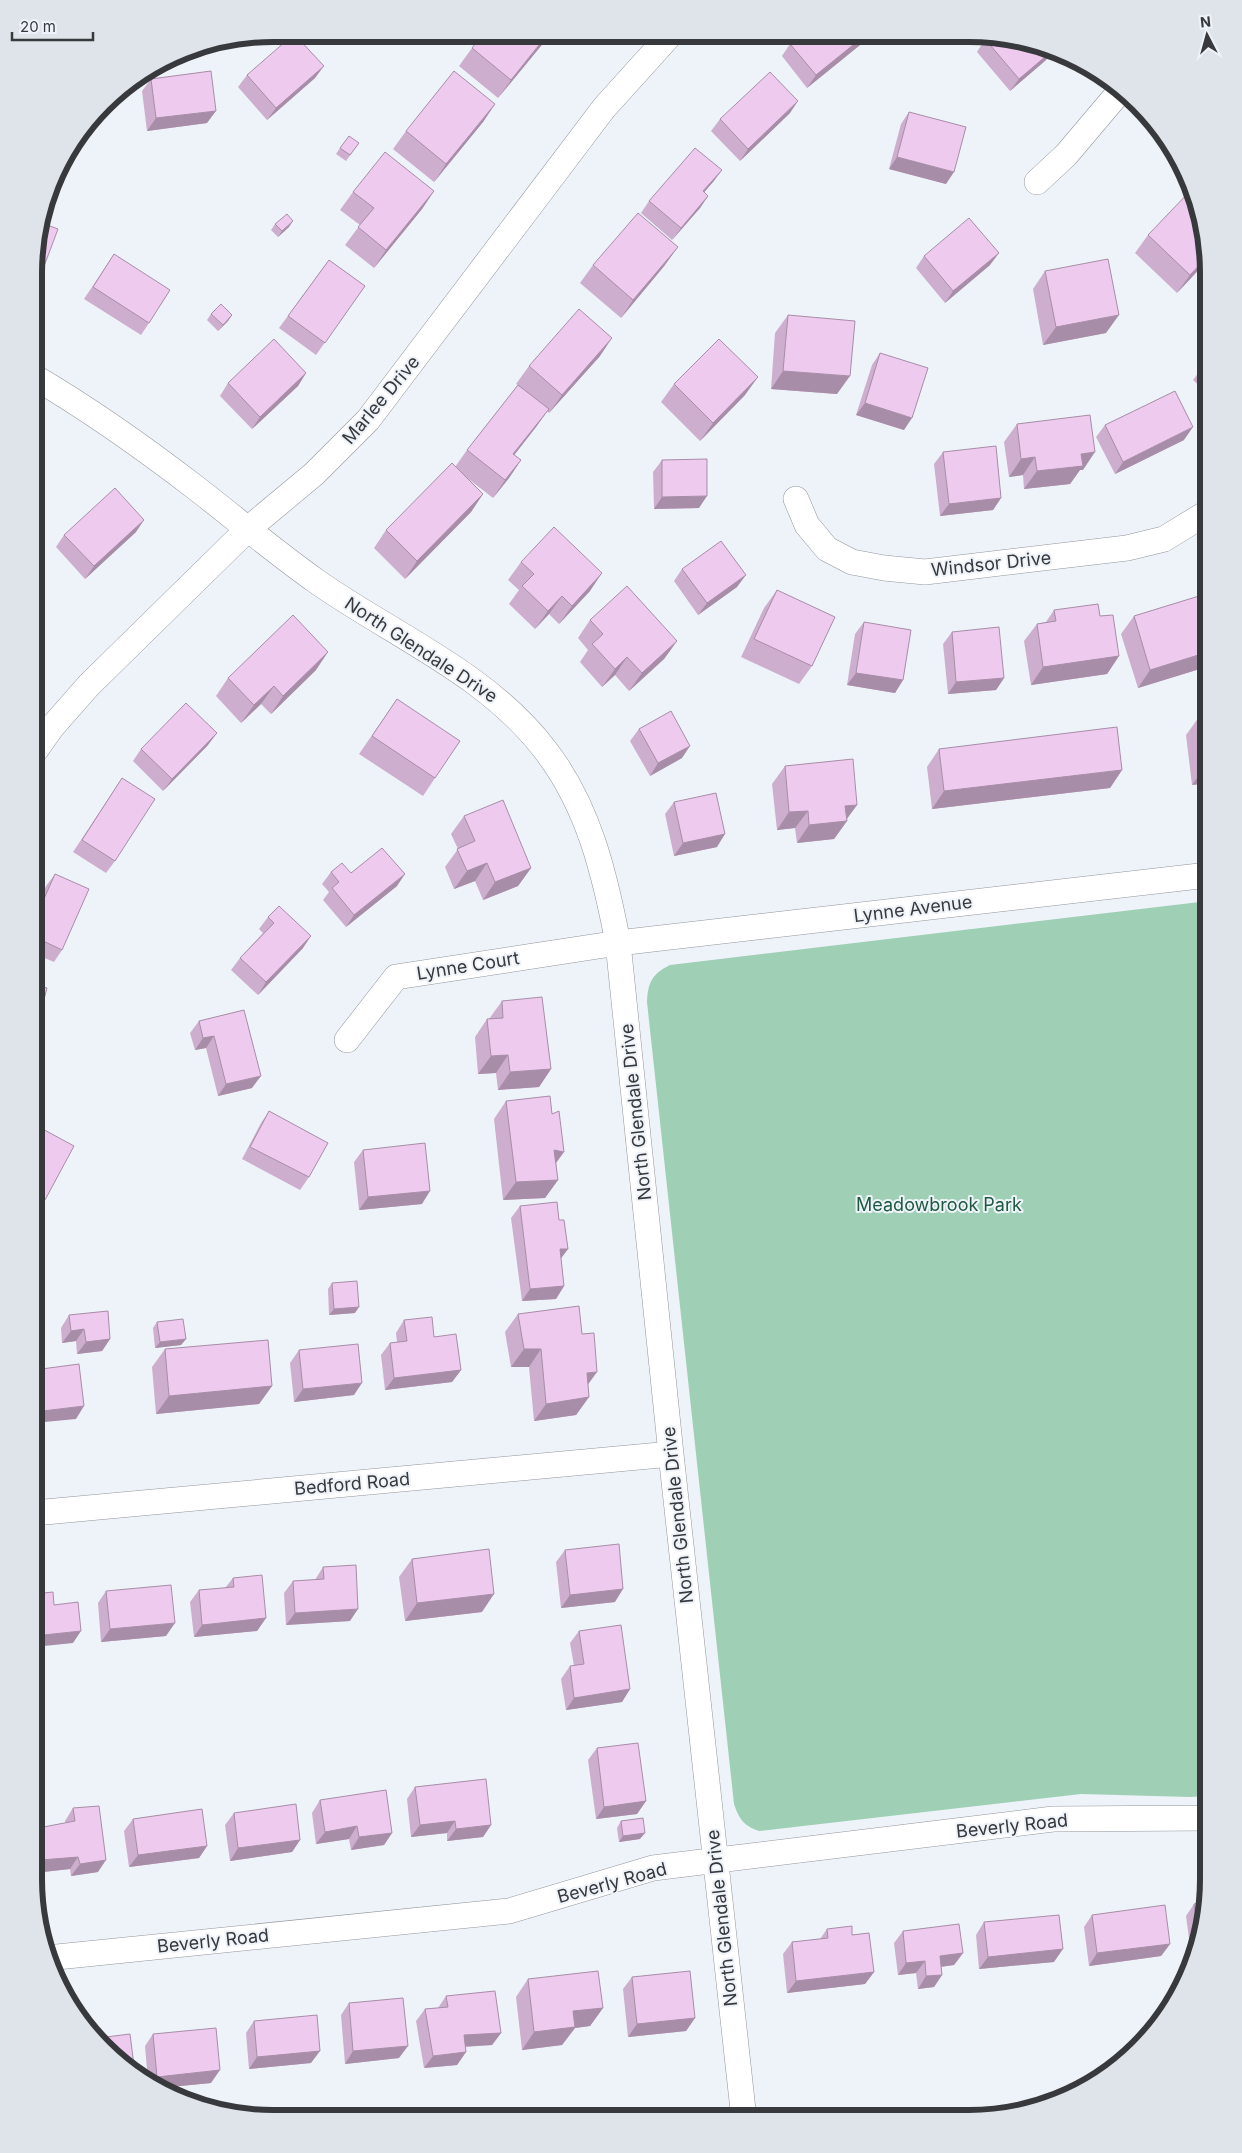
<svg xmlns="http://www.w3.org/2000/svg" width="1242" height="2153" viewBox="0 0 1242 2153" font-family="Inter,sans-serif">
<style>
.green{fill:#9fd0b6}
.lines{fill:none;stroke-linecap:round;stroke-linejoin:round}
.minor-casing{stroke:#92969c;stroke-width:26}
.minor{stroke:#fff;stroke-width:25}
.wall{fill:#ceaece}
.shaded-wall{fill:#a78da7}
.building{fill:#efcaef;stroke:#a78da7}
.labels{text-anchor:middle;stroke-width:4;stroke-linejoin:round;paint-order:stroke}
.street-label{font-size:18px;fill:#37393c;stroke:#eef3f9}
.park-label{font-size:18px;fill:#1e593f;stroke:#eef3f9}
.rim{fill:none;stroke:#37393c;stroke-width:6}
</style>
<rect width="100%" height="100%" fill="#eef3f9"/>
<!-- green -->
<path class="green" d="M1208,901v895l-18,1 -109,-3 -322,37c-15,-5 -20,-12 -25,-27l-87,-802c1,-20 5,-28 23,-37z"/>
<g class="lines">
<!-- minor casing -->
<g class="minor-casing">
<path id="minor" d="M1037,182l29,-27 55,-65
M36,378c56,33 108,70 160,110 40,31 79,64 120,93 78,55 171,92 230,170 43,56 59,124 72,192l53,511 73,665
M796,499l11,26 20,24 25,13 32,6 41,4 202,-24 37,-9 44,-27
M35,751l17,-24 37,-42 159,-156 66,-55 54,-54 236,-312 65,-72
M347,1040l49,-63 222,-34 590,-68
M34,1513l637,-59
M47,1958l462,-47 144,-43 400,-49 155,-1"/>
</g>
<!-- minor -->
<use href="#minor" class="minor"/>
</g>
<!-- wall -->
<path class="wall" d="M550,35l-52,63 -39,-32 13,-18z
M799,37h69l-3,4 -58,47 -25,-32 8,-12z
M985,39l61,21 -36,31 -33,-39z
M247,75l68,3 -48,42 -29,-33z
M151,79l56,44 -60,8 -5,-40z
M495,104l-12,18 -49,60 -41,-33 13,-18z
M909,112l37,72 -57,-15 12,-45z
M790,113l-50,48 -29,-30 9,-12z
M359,143l-13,18 -10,-7 4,-6z
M722,170l-9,12 -9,10 4,4 -8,12 -28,32 -31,-27 8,-12z
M434,191l-12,18 -48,59 -29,-23 15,-20 -20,-15 13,-18z
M1195,196l11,66 -29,31 -42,-40 13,-18z
M275,224l14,3 -11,10 -7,-7z
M114,254l35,69 -8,12 -57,-36z
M924,256l66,9 -45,38 -29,-35z
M329,260l36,26 -49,69 -37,-27z
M593,265h72l-44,53 -41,-35z
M1045,271l61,62 -63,12 -10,-56z
M211,314l21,1 -4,6 -10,10 -11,-11z
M788,315l49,79 -66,-5 4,-56z
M880,353l24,77 -48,-15 16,-50z
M600,356l-51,57 -2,-2 -11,16 -22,28 7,5 -12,18 -16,20 -27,-21 17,17 -12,18 -66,67 -31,-31 12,-18 69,-63 12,-17 51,-65 -2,-1 13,-18z
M1208,361v33l-15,-14 9,-12z
M306,373l-8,13 -46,43 -32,-33 8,-13z
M674,384l71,11 -45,46 -39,-39z
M1017,424l66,46h-3l-10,14 -46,5 -1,-14 -14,2 -5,-35z
M1105,425l79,15 -69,34 -19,-37z
M943,452l58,46 -8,12 -53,6 -6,-52z
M662,460l37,48 -45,1 -1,-37z
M136,532l-51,47 -29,-32 8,-12z
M521,562l69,29 -31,33 -10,-10 -14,15 -26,-25 10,-14 -11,-10z
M682,569l55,18 -39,28 -24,-34z
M777,590l35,76 -13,18 -58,-27 23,-49z
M1054,610l65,46 -12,18 -76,11 -7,-44 13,-17 9,-2z
M1134,616l74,8v37l-5,7 -65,20 -17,-54z
M590,620l87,21 -13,18 -35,32 -14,-16 -13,12 -22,-25 8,-12 -10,-12z
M864,622l39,58 -8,13 -48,-8 8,-51z
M952,632l52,46 -8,12 -48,4 -5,-50z
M316,670l-45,44 -10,-10 -20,19 -25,-27 12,-18z
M397,699l38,79 -12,18 -64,-42z
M1208,715v72v-4l-16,2 -6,-50 13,-18z
M639,729l43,29 -32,18 -20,-35z
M208,745l-45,46 -30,-30 8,-12z
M939,749l183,21 -12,18 -178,21 -5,-42z
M785,766l72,39 -10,14v2l-13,18 -37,4 -2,-15 -18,2 -5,-46z
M122,778l-7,83 -9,12 -33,-21z
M674,802l43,45 -43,9 -9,-42z
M464,816l67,52 -13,18 -35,14 -8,-19 -21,8 -9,-22 13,-18 -7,-15z
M331,872l20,1 46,13 -51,41 -23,-27 6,-8 -7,-8z
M55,874l7,76 -8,12 -19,-8v-42l11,-26z
M268,917l35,31 -45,47 -27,-25 9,-12 23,-25 -4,-4z
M502,1001l49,68 -12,18 -41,3 -2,-17 -18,1 -3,-37 12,-18h2z
M244,1010l8,78 -34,8 -12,-48 -11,2 -5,-17 9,-12z
M506,1101l50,62 2,17 -13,18 -42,2 -9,-81z
M269,1111l40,66 -9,13 -58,-31 19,-36z
M37,1126l8,74 -9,12h-1v-83z
M363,1150l59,54 -63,6 -5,-48z
M520,1206l39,14 9,29 -7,9 3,28 -8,13 -34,2 -11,-83z
M332,1283l23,30 -26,2 -1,-26z
M518,1314l64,20 7,63 -13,18 -42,6 -5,-54h-18l-6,-35z
M69,1315l41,24 -8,12 -25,3 -1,-13 -14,2 -1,-15z
M404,1320l57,50 -9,12 -67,8 -4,-35 9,-12 7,-1 -1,-9z
M157,1322l29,17 -5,6 -26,3 -2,-20z
M165,1349l107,37 -13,18 -103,10 -4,-47z
M299,1350l55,45 -60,7 -4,-39z
M565,1550l50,52 -54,6 -5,-46z
M412,1559l70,53 -77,9 -6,-44z
M323,1567l27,54 -64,4 -2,-32 9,-12 22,-1z
M233,1578l33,40 -9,13 -63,6 -4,-35 9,-12 26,-2z
M106,1591l60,45 -65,6 -3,-39z
M579,1631l51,58 -8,13 -56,8 -5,-31 9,-13h4l-4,-23z
M597,1748l49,53 -9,13 -41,5 -8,-59z
M415,1787l76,38 -8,12 -36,4v-8l-36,4 -4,-38z
M320,1800l72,33 -8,12 -33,5 -2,-11 -33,5 -4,-31z
M73,1808l25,64 -27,4 -1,-7 -36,4v-39l4,-6 27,-5v-2z
M234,1813l66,27 -8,12 -62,9 -5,-36z
M133,1819l74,27 -8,12 -70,9 -5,-36z
M621,1821l19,18 -21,3 -2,-14z
M1206,1902l-14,59 -6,-45 8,-12z
M1092,1915l78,29 -9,12 -72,10 -5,-39z
M984,1922l70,40 -75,7 -3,-34z
M827,1929l25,6 22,37 -9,12 -78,9 -4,-39 9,-12 28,-3z
M903,1931l60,22 -9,12 -13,2 1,8 -8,12 -16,2 -2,-16 -18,2 -4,-32z
M632,1977l63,41 -9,13 -58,6 -5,-48z
M528,1979l75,29 -13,18 -15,2 -13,17 -40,5 -6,-53z
M446,1996l55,37 -9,12 -27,2 1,5 -9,13 -33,3 -8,-47 9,-12 13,-1z
M349,2003l50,55 -54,6 -4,-49z
M254,2021l57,42 -62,6 -3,-36z
M153,2034l58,49 -51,5 -12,-7 -3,-35z"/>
<!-- shaded-wall -->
<path class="shaded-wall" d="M547,35h3l-52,63 13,-18z
M863,37h5l-3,4 -58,47 9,-13z
M1052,51h1l-7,9 -36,31 9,-12z
M324,66l-9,12 -48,42 9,-12z
M798,101l-8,12 -50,48 8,-12z
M495,104l-12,18 -49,60 12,-18z
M216,111l-9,12 -60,8 9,-13z
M897,157l57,15 -8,12 -57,-15z
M722,170l-9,12 -19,22 9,-13z
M434,191l-12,18 -48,59 12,-18z
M708,196l-8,12 -28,32 9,-12z
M293,221l-4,6 -11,10 4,-6z
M678,247l-13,18 -44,53 12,-18z
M999,253l-9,12 -45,38 8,-12z
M1206,258v4l-29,31 13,-18z
M36,266l7,3 -7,10z
M232,315l-4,6 -10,10 5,-6z
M1119,315l-13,18 -63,12 13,-18z
M612,338l-12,18 -51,57 13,-18z
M783,371l67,5 -13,18 -66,-5z
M306,373l-8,13 -46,43 8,-12z
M758,377l-13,18 -45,46 13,-18z
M865,403l47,15 -8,12 -48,-15z
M549,409l-13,18 -35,45 12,-18z
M1193,427l-9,13 -69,34 8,-12z
M1095,452l-12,18h-3l-10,14 -46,5 13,-18 44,-17z
M1035,457l-12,18 -14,2 12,-18z
M521,460l-12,18 -16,20 12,-18z
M483,494l-12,18 -66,67 12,-18z
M707,496l-8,12 -45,1 8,-12z
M1001,498l-8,12 -53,6 9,-12z
M144,520l-8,12 -51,47 9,-13z
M602,573l-12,18 -31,33 13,-18z
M746,575l-9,12 -39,28 9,-12z
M562,596l-13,18 -14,15 13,-18z
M677,641l-13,18 -35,32 13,-18z
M328,652l-12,18 -45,44 12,-18z
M1208,652v9l-5,7 -65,20 12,-18z
M1119,656l-12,18 -76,11 12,-18z
M627,657l-12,18 -13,12 13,-18z
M856,673l47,7 -8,13 -48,-8z
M1004,678l-8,12 -48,4 8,-12z
M274,686l-13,18 -20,19 13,-18z
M217,733l-9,12 -45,46 9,-12z
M690,746l-8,12 -32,18 8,-13z
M1205,767h3v16l-16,2z
M1122,770l-12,18 -178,21 12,-18z
M857,805l-12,16h2l-13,18 -37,4 12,-18 36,-19z
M808,811l-13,17 -18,2 12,-18z
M725,834l-8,13 -43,9 9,-13z
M487,863l-12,18 -21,8 13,-18z
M531,868l-13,18 -35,14 12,-18z
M405,874l-8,12 -51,41 8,-12z
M311,936l-8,12 -45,47 8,-13z
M214,1036l-8,12 -11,2 8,-12z
M508,1055l-12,18 -18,1 13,-18z
M551,1069l-12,18 -41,3 12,-18z
M261,1076l-9,12 -34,8 8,-12z
M554,1150l10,2 -13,18z
M558,1180l-13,18 -42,2 13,-18z
M430,1191l-8,13 -63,6 9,-13z
M560,1249h8l-9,12z
M564,1286l-8,13 -34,2 8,-12z
M359,1307l-4,6 -26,2 5,-6z
M84,1329l-8,12 -14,2 9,-12z
M110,1339l-8,12 -25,3 9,-12z
M186,1339l-5,6 -26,3 5,-6z
M524,1349h17l-12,18h-18z
M461,1370l-9,12 -67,8 9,-12z
M597,1372l-13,18 3,-17z
M362,1383l-8,12 -60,7 9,-13z
M272,1386l-13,18 -103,10 13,-18z
M589,1397l-13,18 -42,6 12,-17z
M84,1406l-8,13 -42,4v-11z
M623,1589l-8,13 -54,6 9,-13z
M494,1594l-12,18 -77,9 12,-18z
M358,1609l-8,12 -64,4 9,-12z
M266,1618l-9,13 -63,6 8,-12z
M175,1623l-9,13 -65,6 9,-13z
M81,1631l-8,12 -39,4v-11z
M630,1689l-8,13 -56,8 8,-12z
M646,1801l-9,13 -41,5 8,-12z
M455,1821l-8,12 -36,4 9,-12z
M491,1825l-8,12 -36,4 9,-12z
M357,1826l-8,13 -33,5 9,-12z
M392,1833l-8,12 -33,5 8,-13z
M645,1833l-5,6 -21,3 4,-6z
M300,1840l-8,12 -62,9 8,-13z
M207,1846l-8,12 -70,9 9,-12z
M78,1857l-8,12 -36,4v-2l7,-11z
M106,1860l-8,12 -27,4 9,-12z
M1170,1944l-9,12 -72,10 8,-13z
M1063,1949l-9,13 -75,7 9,-12z
M963,1953l-9,12 -23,3 9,-12z
M925,1961l-9,12 -18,2 8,-12z
M874,1972l-9,12 -78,9 9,-12z
M942,1975l-8,12 -16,2 8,-13z
M603,2008l-13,18 -15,2 -13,17 -40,5 12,-18 39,-21z
M695,2018l-9,13 -58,6 9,-13z
M501,2033l-9,12 -37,2 9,-12z
M408,2046l-9,12 -54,6 8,-13z
M320,2051l-9,12 -62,6 8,-12z
M466,2052l-9,13 -33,3 9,-12z
M220,2070l-9,13 -51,5 -8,-4 5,-7z"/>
<!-- building -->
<path class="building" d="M294,34l30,32 -48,42 -29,-33z
M482,35h65l-36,45 -39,-32z
M799,37h64l-47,38 -26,-31z
M987,38h28l37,13 -33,28 -34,-40z
M211,71l5,40 -60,7 -5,-39z
M454,71l41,33 -49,60 -40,-33z
M770,72l28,29 -50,48 -28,-30z
M909,112l57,15 -12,45 -57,-15z
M349,136l10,7 -9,12 -10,-7z
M695,148l27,22 -19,21 5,5 -27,32 -32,-27z
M385,152l49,39 -48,59 -28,-23 16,-19 -21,-16z
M1192,189l3,7 11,62 -16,17 -42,-40z
M638,213l40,34 -45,53 -40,-35z
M287,214l6,7 -11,10 -7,-7z
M969,218l30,35 -46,38 -29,-35z
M42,223l16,6 -15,40 -7,-3v-23z
M114,254l56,36 -21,33 -56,-36z
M1108,259l11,56 -63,12 -11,-56z
M329,260l36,26 -40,57 -37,-27z
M221,304l11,11 -9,10 -12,-11z
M579,309l33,29 -50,57 -33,-29z
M788,315l67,6 -5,55 -67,-5z
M274,339l32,34 -46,44 -32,-34z
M719,339l39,38 -45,46 -39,-39z
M880,353l48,15 -16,50 -47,-15z
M1208,361v13l-6,-6z
M518,385l31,24 -36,45 8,6 -16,20 -38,-30z
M1175,391l18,36 -70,35 -18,-37z
M1090,415l5,37 -14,2 2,12 -46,5 -2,-14 -14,2 -4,-35z
M996,446l5,52 -52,6 -6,-52z
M707,459v37l-45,1v-37z
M452,463l31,31 -66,67 -31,-31z
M115,488l29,32 -50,46 -30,-31z
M554,527l48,46 -30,33 -10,-10 -14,15 -26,-25 12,-12 -13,-12z
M721,541l25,34 -39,28 -25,-34z
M627,586l50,55 -35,32 -15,-16 -12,12 -23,-25 11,-10 -13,-14z
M777,590l58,27 -23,49 -58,-27z
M1199,596l9,28v28l-58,18 -16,-54z
M1098,604l2,12 13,-1 6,41 -76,11 -6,-43 19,-3 -2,-11z
M293,615l35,37 -45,44 -9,-10 -20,19 -26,-27z
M864,622l47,8 -8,50 -47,-7z
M999,627l5,51 -48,4 -4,-50z
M397,699l63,42 -25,37 -63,-42z
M186,703l31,30 -45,46 -31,-30z
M671,711l19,35 -32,17 -19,-34z
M1208,715v52h-3l-6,-50z
M1117,727l5,43 -178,21 -5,-42z
M853,759l4,46 -12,1 2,15 -38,4 -1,-14 -19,1 -4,-46z
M122,778l33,21 -40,62 -33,-21z
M716,793l9,41 -42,9 -9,-41z
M503,800l28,68 -36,14 -8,-19 -20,8 -10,-22 18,-8 -11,-25z
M382,848l23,26 -51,41 -22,-27 7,-6 -8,-10 11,-9 9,10z
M55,874l34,15 -27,61 -27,-13v-18z
M279,906l32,30 -45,46 -26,-24 34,-35 -6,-6z
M35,985l12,3 -12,46z
M542,997l9,72 -41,3 -2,-17 -17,1 -4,-37 16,-1 -1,-17z
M244,1010l17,66 -35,8 -12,-48 -11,2 -4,-17z
M550,1096l2,18 7,-3 5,41 -10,-2 4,30 -42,2 -10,-81z
M269,1111l59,32 -19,34 -59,-30z
M37,1126l37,20 -29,54 -10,-5v-65z
M425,1143l5,48 -62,6 -5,-47z
M557,1202l2,18h5l4,29h-8l4,37 -34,3 -10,-83z
M357,1281l2,26 -25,2 -2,-26z
M579,1306l3,28 12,-1 3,39 -10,1 2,24 -43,7 -5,-55h-17l-6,-35z
M108,1311l2,28 -24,3 -2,-13 -13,2 -2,-16z
M432,1317l2,20 22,-3 5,36 -67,8 -4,-35 17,-2 -3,-21z
M183,1319l3,20 -26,3 -3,-20z
M268,1340l4,46 -103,10 -4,-47z
M358,1344l4,39 -59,6 -4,-39z
M79,1364l5,42 -50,6v-42z
M619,1544l4,45 -53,6 -5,-45z
M489,1549l5,45 -77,9 -5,-44z
M356,1565l2,44 -63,4 -2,-32 31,-2 -1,-12z
M262,1575l4,43 -64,7 -3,-35 35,-3 -1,-9z
M171,1585l4,38 -65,6 -4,-38z
M53,1592l1,13 24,-3 3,29 -47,5v-42z
M621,1625l9,64 -56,9 -4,-32 14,-2 -5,-33z
M638,1743l8,58 -42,6 -7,-59z
M486,1779l5,46 -35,4 -1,-8 -35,4 -5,-38z
M386,1790l6,43 -33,4 -2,-11 -32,6 -5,-32z
M296,1804l4,36 -62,8 -4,-35z
M99,1806l7,54 -26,4 -2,-7 -37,3 -3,-32 37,-7 -2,-13z
M202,1809l5,37 -69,9 -5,-36z
M643,1818l2,15 -22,3 -2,-15z
M1206,1902l-7,32 -5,-30z
M1165,1905l5,39 -73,9 -5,-38z
M1059,1915l4,34 -75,8 -4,-35z
M959,1924l4,29 -23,3 2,19 -16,1 -1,-15 -19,2 -3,-32z
M852,1926v9l17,-2 5,39 -78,9 -4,-39 36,-4 -1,-9z
M598,1971l5,37 -30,3 2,16 -41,5 -6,-53z
M690,1971l5,47 -58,6 -5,-47z
M495,1991l6,42 -37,2 2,17 -33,4 -8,-47 23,-2 -2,-11z
M403,1998l5,48 -55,5 -4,-48z
M317,2015l3,36 -63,6 -3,-36z
M216,2028l4,42 -63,7 -4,-43z
M130,2034l5,40 -8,-5 -29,-31z"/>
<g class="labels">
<!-- street labels -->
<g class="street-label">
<text transform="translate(381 400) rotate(-50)" y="6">Marlee Drive</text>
<text transform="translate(991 564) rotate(-6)" y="6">Windsor Drive</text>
<text transform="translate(421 650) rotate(33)" y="6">North Glendale Drive</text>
<text transform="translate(913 909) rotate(-7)" y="6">Lynne Avenue</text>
<text transform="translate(468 966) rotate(-9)" y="6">Lynne Court</text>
<text transform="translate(636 1112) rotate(-96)" y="6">North Glendale Drive</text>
<text transform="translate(352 1484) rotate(-5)" y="6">Bedford Road</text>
<text transform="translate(678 1515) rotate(-96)" y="6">North Glendale Drive</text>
<text transform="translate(1012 1826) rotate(-6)" y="6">Beverly Road</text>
<text transform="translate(612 1883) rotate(-15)" y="6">Beverly Road</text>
<text transform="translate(722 1918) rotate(-96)" y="6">North Glendale Drive</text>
<text transform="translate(213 1941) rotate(-6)" y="6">Beverly Road</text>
</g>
<!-- park labels -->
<g class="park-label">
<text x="939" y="1211">Meadowbrook Park</text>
</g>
</g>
<!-- crop -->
<path d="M0 0H1242V2153H0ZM273 42H969A231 231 0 0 1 1200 273V1879A231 231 0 0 1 969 2110H273A231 231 0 0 1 42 1879V273A231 231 0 0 1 273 42Z" fill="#dfe4ea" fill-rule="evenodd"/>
<path class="rim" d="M273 42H969A231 231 0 0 1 1200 273V1879A231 231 0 0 1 969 2110H273A231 231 0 0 1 42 1879V273A231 231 0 0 1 273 42Z"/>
<!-- north arrow -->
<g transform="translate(1207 35) rotate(354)" stroke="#eef3f9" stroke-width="4" paint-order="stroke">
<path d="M0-4L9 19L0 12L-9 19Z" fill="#37393c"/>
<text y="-8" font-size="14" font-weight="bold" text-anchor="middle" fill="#37393c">N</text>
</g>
<!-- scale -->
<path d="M12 32v8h81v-8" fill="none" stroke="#37393c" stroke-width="2.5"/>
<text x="20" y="32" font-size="15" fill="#37393c" stroke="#eef3f9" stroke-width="4" paint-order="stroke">20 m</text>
</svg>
